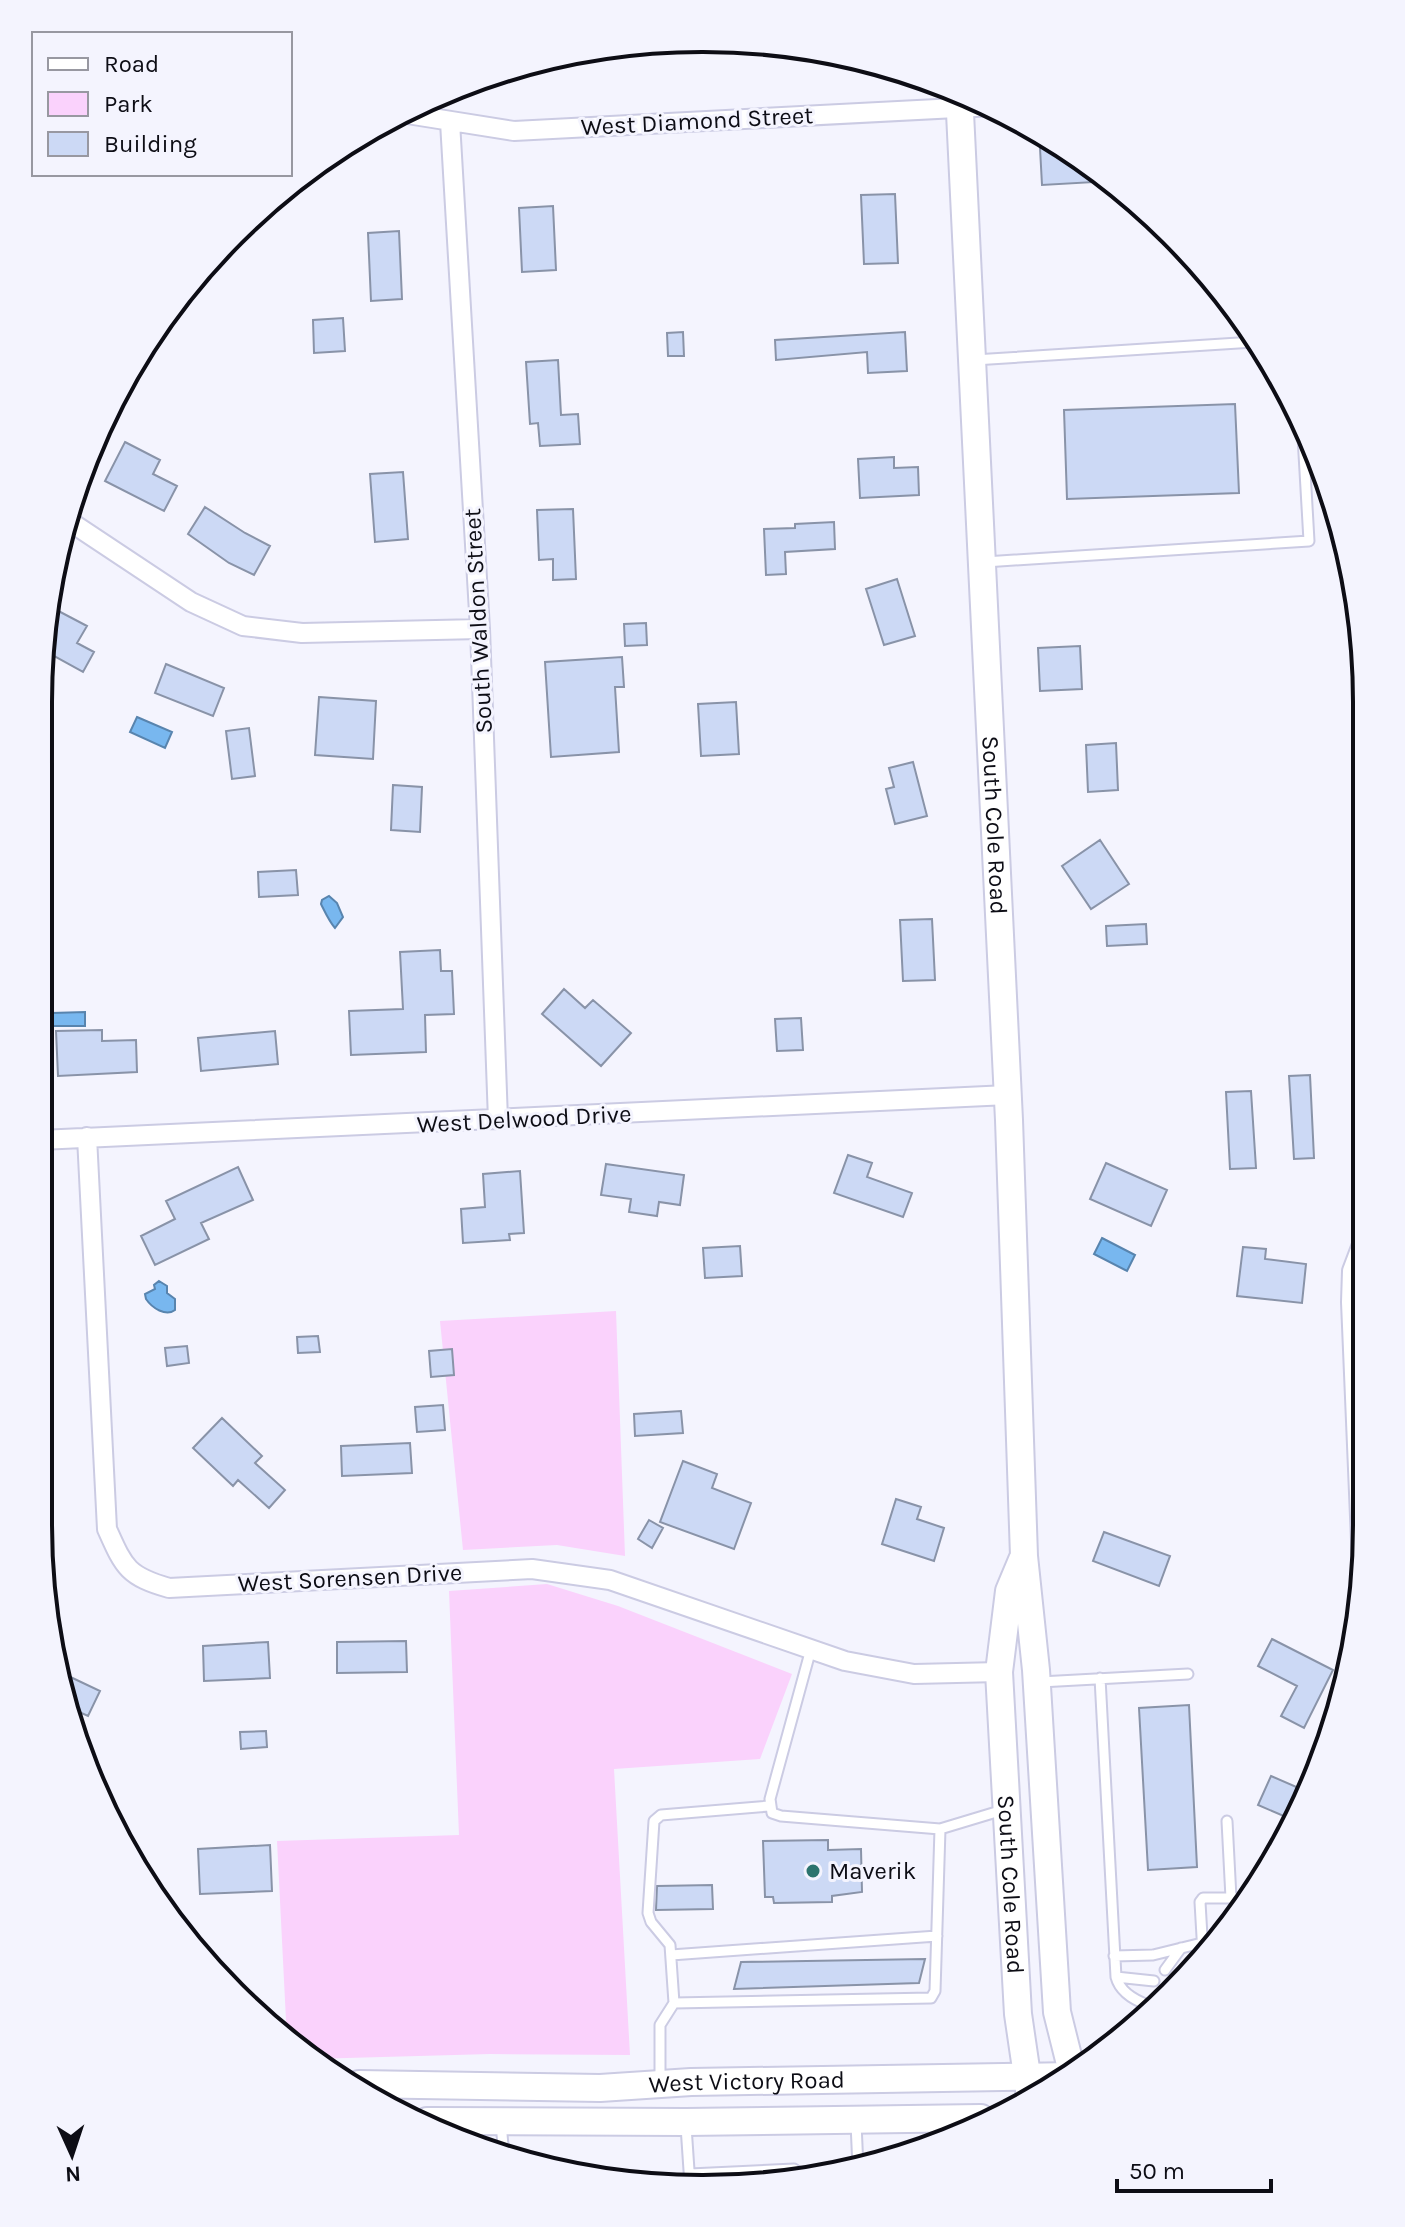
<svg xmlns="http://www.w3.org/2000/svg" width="1405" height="2227" viewBox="0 0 1405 2227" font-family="Karla,sans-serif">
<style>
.green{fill:#fad2fc}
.water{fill:#78b7ef;stroke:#5884ae;stroke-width:2}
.building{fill:#ccd9f5;stroke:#8993a8;stroke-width:2}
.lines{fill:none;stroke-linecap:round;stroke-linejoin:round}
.service-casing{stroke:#cbcbe3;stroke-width:13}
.minor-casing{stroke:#cbcbe3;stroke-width:22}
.secondary-casing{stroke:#cbcbe3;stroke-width:30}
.service{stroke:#fff;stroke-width:9}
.minor{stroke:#fff;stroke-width:18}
.secondary{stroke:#fff;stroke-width:26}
.poi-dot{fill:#2c746e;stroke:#f4f4fe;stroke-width:3}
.labels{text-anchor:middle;stroke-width:6;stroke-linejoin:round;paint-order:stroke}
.street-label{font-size:24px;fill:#0d0d15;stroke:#f4f4fe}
.poi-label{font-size:24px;fill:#0d0d15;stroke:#f4f4fe;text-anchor:start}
.rim{fill:none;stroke:#0d0d15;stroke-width:4}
</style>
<rect width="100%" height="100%" fill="#f4f4fe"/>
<!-- green -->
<path class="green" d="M616,1311l9,245 -68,-11 -94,5 -23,-229z
M547,1584l71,22 174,68 -32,85 -146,10 16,286 -140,-1 -179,5 -13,-7 -11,-12 -10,-199 182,-6 -10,-244z"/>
<!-- water -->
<path class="water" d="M137,717l35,15 -7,16 -35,-16z
M329,896l8,7 6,14 -8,11c-6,-7 -10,-16 -14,-24l1,-4z
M85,1012v14h-33v-13z
M1102,1238l33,17 -8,16 -33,-17z
M159,1281l8,5v7l8,6v11c-9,7 -23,-2 -29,-11l-1,-5 10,-5 -1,-4z"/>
<!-- building -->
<path class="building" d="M1062,147l45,29 6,5 -71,4 -2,-37z
M895,194l3,69 -34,1 -3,-69z
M553,206l3,64 -34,2 -3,-64z
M399,231l3,68 -31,2 -3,-68z
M343,318l2,33 -31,2 -1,-33z
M683,332l1,24h-16l-1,-23z
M905,332l2,39 -39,2 -1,-21 -91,8 -1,-20z
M558,360l3,55 17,-1 2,30 -40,2 -2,-23 -8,1 -4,-62z
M1235,404l4,89 -172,6 -3,-89z
M125,442l35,18 -7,14 24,12 -13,25 -59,-30z
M894,457v11l24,-1 1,28 -59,3 -2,-39z
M403,472l5,67 -33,3 -5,-68z
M205,507l40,26 25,13 -16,29 -25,-12 -41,-29z
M573,509l3,70 -23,1v-21l-14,1 -2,-50z
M834,522l1,27 -50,3 1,22 -20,1 -2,-46 31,-1v-4z
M897,579l18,57 -31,9 -18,-56z
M47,605l40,21 -10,17 17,9 -11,20 -40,-22 1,-34z
M646,623l1,22 -22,1 -1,-22z
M1080,646l2,43 -42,2 -2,-43z
M622,657l2,30h-9l4,65 -68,5 -6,-95z
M166,664l58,24 -11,28 -58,-23z
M319,697l57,4 -3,58 -58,-4z
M736,702l3,52 -38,2 -3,-52z
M249,728l6,48 -23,3 -6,-48z
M1116,743l2,47 -30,2 -2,-47z
M913,762l14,54 -32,8 -9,-35 8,-2 -5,-19z
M393,785l29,2 -2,45 -29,-2z
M1100,840l29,44 -38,25 -29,-43z
M296,870l2,25 -39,2 -1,-25z
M932,919l3,61 -32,1 -3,-61z
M1146,924l1,20 -40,2 -1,-20z
M440,950l1,21h11l2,43 -29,1 1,37 -75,3 -2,-44 54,-2 -3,-57z
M564,989l21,19 8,-8 38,33 -30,33 -59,-52z
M801,1018l2,32 -26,1 -2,-32z
M102,1030v11l34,-1 1,32 -79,4 -2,-45z
M275,1031l3,33 -77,7 -3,-33z
M1310,1075l4,83 -20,1 -5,-83z
M1251,1091l5,77 -26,1 -4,-77z
M848,1155l24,8 -5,14 45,16 -9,24 -69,-24z
M1106,1163l61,27 -16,36 -61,-27z
M606,1164l78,11 -4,30 -21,-3 -2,14 -28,-4 2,-13 -30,-4z
M238,1167l15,33 -52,23 8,16 -54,26 -14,-29 34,-17 -9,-18z
M520,1171l4,62 -15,1 1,6 -47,3 -2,-34 24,-2 -2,-33z
M740,1246l2,30 -37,2 -2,-30z
M1243,1247l23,2 -1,10 41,5 -4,39 -65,-7z
M318,1336l2,16 -22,1 -1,-16z
M187,1346l2,17 -22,3 -2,-18z
M452,1349l2,26 -23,2 -2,-26z
M443,1405l2,25 -28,2 -2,-25z
M681,1411l2,22 -48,3 -1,-22z
M222,1418l40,38 -7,7 30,27 -16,18 -31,-28 -5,6 -40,-38z
M410,1443l2,30 -70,3 -1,-30z
M683,1461l34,13 -5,14 39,15 -17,46 -74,-27z
M896,1499l25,8 -4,12 27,9 -10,33 -52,-17z
M649,1520l14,8 -11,20 -14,-9z
M1104,1532l66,24 -11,30 -66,-25z
M1272,1639l61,31 -29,58 -23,-12 16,-30 -39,-20z
M406,1641l1,31 -70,1v-31z
M268,1642l2,36 -66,3 -1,-35z
M62,1673l38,18 -12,25 -20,-9z
M1189,1705l8,162 -49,3 -9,-162z
M266,1731l1,16 -26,2 -1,-17z
M1271,1776l37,16 -15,28 -35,-15z
M828,1840v10l33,-1 1,43 -30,4v6l-58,1 -1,-6h-8l-2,-56z
M270,1845l2,46 -72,3 -2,-45z
M712,1885l1,24 -57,1 1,-24z
M925,1959l-6,24 -185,6 7,-27z"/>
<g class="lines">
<!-- service casing -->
<g class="service-casing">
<path id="service" d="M974,360l280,-18
M985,562l324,-21 -7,-122
M811,1649l-41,150 2,14 9,3 159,13 63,-19
M1100,1678l16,299c4,15 18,23 32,28
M1040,1682l148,-8
M1227,1821l4,77
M1203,1954l-3,-52 3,-4h45
M671,1955l266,-19
M1114,1956l39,-1 49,-12
M1165,1970l16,-22
M1116,1977l38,4
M674,2003l-4,-58 -19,-23 -3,-9 6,-92 7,-6 108,-9
M660,2080v-55l14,-22 257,-5 4,-7 5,-162
M501,2123l3,34
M856,2123l2,45
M686,2126l4,59
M690,2174l104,-5 7,5"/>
</g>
<!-- minor casing -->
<g class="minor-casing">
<path id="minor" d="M401,113l113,18 481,-25
M450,122l30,507 18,491
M69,521l122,81 52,24 59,7 178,-4
M87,1137l20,392c17,38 20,47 62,59l363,-19 78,11 235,81 69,13 85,-2
M40,1140l968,-45
M1362,1564l-11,-262 1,-31 11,-29"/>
</g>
<!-- secondary casing -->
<g class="secondary-casing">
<g id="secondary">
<path id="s1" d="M959,92l50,1028 15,436 12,114 21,342 16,64"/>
<path id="s2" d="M1022,1560l-13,31 -10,81 19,342 12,82"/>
<path id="s3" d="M359,2084l241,4 91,-6 382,-6"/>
<path d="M427,2121l259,1 295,-4"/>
</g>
</g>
<!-- service -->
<use href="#service" class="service"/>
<!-- minor -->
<use href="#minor" class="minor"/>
<!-- secondary -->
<use href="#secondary" class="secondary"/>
</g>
<!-- markers -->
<circle class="poi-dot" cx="813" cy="1871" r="8"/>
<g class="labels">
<!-- street labels -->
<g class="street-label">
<text transform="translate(697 121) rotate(-3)" y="8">West Diamond Street</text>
<text transform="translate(478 621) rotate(-93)" y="8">South Waldon Street</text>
<text dy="8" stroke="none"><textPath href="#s1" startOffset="734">South Cole Road</textPath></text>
<text transform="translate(524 1119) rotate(-3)" y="8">West Delwood Drive</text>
<text transform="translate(350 1578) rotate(-3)" y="8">West Sorensen Drive</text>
<text dy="8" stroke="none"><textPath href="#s2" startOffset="328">South Cole Road</textPath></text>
<text dy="8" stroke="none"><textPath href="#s3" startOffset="388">West Victory Road</textPath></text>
</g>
<!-- poi labels -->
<g class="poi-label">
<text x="829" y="1879">Maverik</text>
</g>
</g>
<!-- crop -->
<path d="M0 0H1405V2227H0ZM702 52H703A650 650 0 0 1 1353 702V1525A650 650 0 0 1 703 2175H702A650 650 0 0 1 52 1525V702A650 650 0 0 1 702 52Z" fill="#f4f4fe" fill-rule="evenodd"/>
<path class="rim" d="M702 52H703A650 650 0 0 1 1353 702V1525A650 650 0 0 1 703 2175H702A650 650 0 0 1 52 1525V702A650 650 0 0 1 702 52Z"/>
<!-- legend -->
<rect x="32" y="32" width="260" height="144" fill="#f4f4fe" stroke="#9898a1" stroke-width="2"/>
<rect x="48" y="58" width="40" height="12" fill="#ffffff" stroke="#9898a1" stroke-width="2"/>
<text x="104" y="72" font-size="24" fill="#0d0d15">Road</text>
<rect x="48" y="92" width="40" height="24" fill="#fad2fc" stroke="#9898a1" stroke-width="2"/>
<text x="104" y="112" font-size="24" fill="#0d0d15">Park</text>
<rect x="48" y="132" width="40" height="24" fill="#ccd9f5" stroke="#9898a1" stroke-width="2"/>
<text x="104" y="152" font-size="24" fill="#0d0d15">Building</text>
<!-- north arrow -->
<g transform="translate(72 2155) rotate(177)" stroke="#f4f4fe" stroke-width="6" paint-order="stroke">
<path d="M0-6L14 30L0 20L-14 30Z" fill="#0d0d15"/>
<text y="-12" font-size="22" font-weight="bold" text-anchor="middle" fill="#0d0d15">N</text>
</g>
<!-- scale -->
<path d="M1117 2179v12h154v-12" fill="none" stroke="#0d0d15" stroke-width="4"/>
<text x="1129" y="2179" font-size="24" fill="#0d0d15" stroke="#f4f4fe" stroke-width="6" paint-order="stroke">50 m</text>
</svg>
